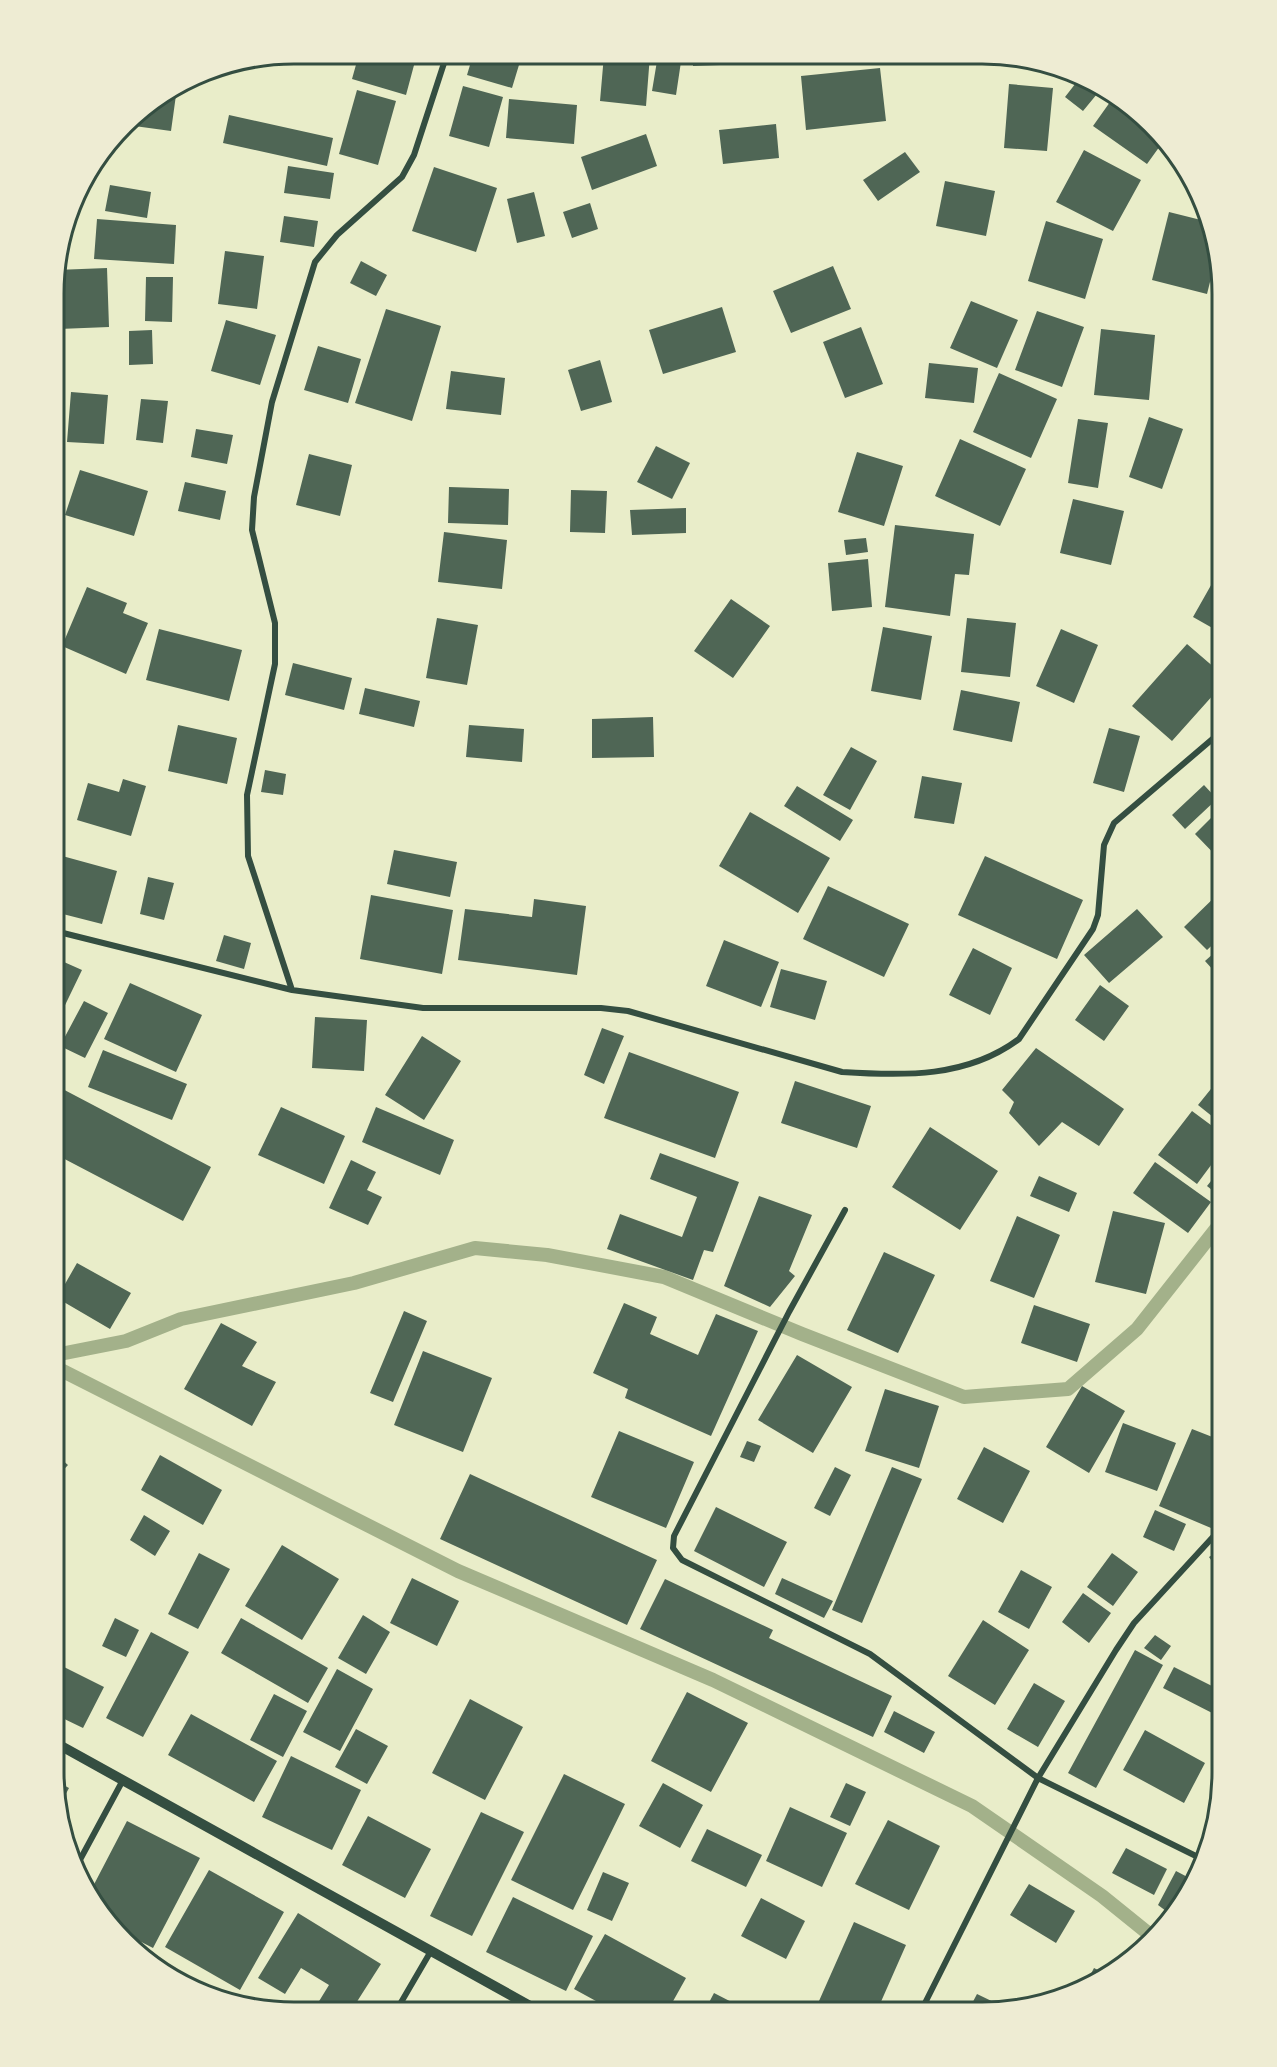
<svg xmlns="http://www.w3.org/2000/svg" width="1277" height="2067" viewBox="0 0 1277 2067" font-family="'Golos Text',sans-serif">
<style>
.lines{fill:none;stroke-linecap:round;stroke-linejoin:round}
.stream{stroke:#a3b18a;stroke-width:14}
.building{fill:#4f6655}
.minor{stroke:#344e41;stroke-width:6}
.tertiary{stroke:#344e41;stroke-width:10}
.rim{fill:none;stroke:#344e41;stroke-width:3}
</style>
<rect width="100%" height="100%" fill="#e9edc9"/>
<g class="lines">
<!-- stream -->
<path class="stream" d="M55,1355l71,-14 55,-22 173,-36 121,-35 72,7 117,22 138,57 162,63 104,-8 69,-60 86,-109
M55,1367l403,204 255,109 259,126 130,90 52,42"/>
</g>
<!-- building -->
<path class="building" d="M359,54h58l-11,41 -54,-16z
M473,55h49l-10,33 -45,-13z
M562,55h26l-1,7 -25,-5z
M604,55h46l-4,51 -46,-5z
M658,55h24l-6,40 -24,-4z
M693,55h27v10l-27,1z
M880,68l6,53 -80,9 -5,-54z
M1079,79l18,15 -14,17 -18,-14z
M1009,84l44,4 -6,63 -43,-3z
M463,86l40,11 -14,50 -40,-11z
M357,90l39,11 -18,64 -39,-11z
M168,94l8,1 -5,36 -44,-6 9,-11z
M1115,95l14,9 36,35 -18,25 -54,-38z
M509,99l68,6 -3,39 -68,-6z
M229,115l104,23 -6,28 -104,-23z
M776,124l3,34 -56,6 -4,-34z
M646,134l11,32 -65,24 -11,-33z
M1084,150l57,30 -28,51 -57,-29z
M905,152l15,20 -42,29 -15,-21z
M1179,157l7,13 -10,-3z
M288,166l46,7 -4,26 -46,-6z
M434,167l63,21 -21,64 -64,-21z
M945,181l50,10 -9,45 -50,-10z
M110,185l41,7 -4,26 -42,-7z
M534,192l11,44 -28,7 -10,-44z
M590,203l8,26 -26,9 -9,-26z
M1169,212l40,10 7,36 -9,36 -55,-14z
M284,216l34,5 -4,26 -34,-5z
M97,219l79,6 -2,39 -80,-5z
M1046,221l57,18 -18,60 -57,-18z
M225,251l39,5 -7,53 -39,-5z
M361,261l26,14 -11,21 -26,-13z
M833,266l18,43 -60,24 -18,-42z
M107,268l2,59 -50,2 -3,-59z
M146,277h27l-1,45 -27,-1z
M971,301l47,19 -21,48 -47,-20z
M722,307l14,45 -73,22 -14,-44z
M386,309l55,17 -29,95 -57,-18z
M1037,311l47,16 -22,60 -47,-17z
M226,320l50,15 -16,50 -49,-14z
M861,327l22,57 -38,14 -22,-56z
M1101,329l54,6 -6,65 -55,-5z
M152,330l1,34 -24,1v-34z
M318,346l43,13 -13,44 -44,-13z
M600,360l12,42 -31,9 -13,-41z
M929,363l49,5 -4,35 -49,-5z
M451,371l54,7 -4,37 -55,-6z
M999,373l58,26 -26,59 -58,-26z
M71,392l37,3 -4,49 -37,-2z
M141,399l27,2 -5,42 -27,-3z
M1149,417l34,12 -21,60 -33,-12z
M1078,419l30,4 -10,65 -30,-5z
M196,429l37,6 -6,29 -36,-7z
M960,439l66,30 -26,57 -65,-30z
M656,446l34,17 -18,36 -35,-17z
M857,452l46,14 -19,60 -46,-14z
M309,454l43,11 -12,51 -44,-11z
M80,470l68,21 -14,45 -69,-21z
M185,482l41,9 -6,29 -42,-9z
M449,487l60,2 -1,36 -60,-2z
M571,490l36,1 -2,42 -35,-1z
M1073,499l51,12 -13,54 -51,-12z
M686,508v25l-54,2 -2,-25z
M895,525l79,9 -5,41 -14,-1 -5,42 -65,-9z
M444,532l63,8 -5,49 -64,-7z
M866,538l2,14 -22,3 -2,-15z
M868,559l4,48 -40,4 -4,-48z
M1223,564v70l-30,-17z
M87,587l40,16 -4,10 25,10 -22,51 -64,-28z
M731,599l39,27 -37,52 -39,-27z
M437,618l41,7 -11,60 -41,-7z
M967,618l49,5 -6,54 -49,-5z
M883,627l49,9 -11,64 -50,-9z
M159,629l83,21 -13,51 -83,-21z
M1061,629l37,16 -24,58 -38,-17z
M1187,644l36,31v9l-51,57 -40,-35z
M293,663l59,15 -8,32 -59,-15z
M365,688l55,13 -6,26 -55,-13z
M961,690l59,12 -8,40 -59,-12z
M653,717l1,40 -62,1v-39z
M178,725l59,13 -10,46 -59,-13z
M469,725l55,4 -2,33 -56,-5z
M1109,728l31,8 -16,56 -31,-9z
M851,747l26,14 -27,49 -27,-15z
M265,770l21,4 -3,21 -22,-3z
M922,776l40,7 -8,41 -40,-6z
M123,779l23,7 -15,50 -54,-16 11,-37 31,9z
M1204,785l13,14 -32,30 -13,-14z
M797,786l56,34 -13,21 -56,-35z
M1223,806v57l-28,-29z
M750,812l80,46 -32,55 -79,-47z
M394,850l63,12 -7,35 -63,-13z
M55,854l62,17 -15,53 -47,-12z
M985,856l98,44 -26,59 -99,-44z
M148,877l26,6 -10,37 -24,-6z
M828,886l81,38 -25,53 -81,-38z
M1223,889v46l-16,15 -23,-23z
M371,895l82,15 -11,64 -82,-15z
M534,899l52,7 -9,69 -119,-15 7,-51 67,8z
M1137,909l26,28 -54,46 -25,-28z
M224,935l27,8 -7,26 -28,-8z
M724,940l55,22 -18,45 -55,-21z
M1223,945v36l-18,-20z
M973,948l39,20 -22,47 -41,-20z
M55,958l27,12 -27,56z
M781,969l46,12 -12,39 -45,-13z
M130,983l72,32 -26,57 -72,-33z
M1100,985l29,21 -25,35 -29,-21z
M84,1001l24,12 -23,45 -25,-12z
M315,1017l52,3 -3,51 -52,-3z
M602,1028l22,8 -20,48 -20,-9z
M422,1036l39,25 -37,59 -39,-25z
M1036,1048l88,61 -25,37 -37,-24 -23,24 -30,-33 5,-11 -12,-12z
M103,1050l84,34 -15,36 -84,-33z
M629,1052l110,40 -24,66 -111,-40z
M1223,1074v51l-25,-20z
M795,1081l76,25 -14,42 -76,-25z
M55,1085l156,82 -28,54 -128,-67z
M281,1107l64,29 -21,48 -66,-29z
M376,1107l78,33 -14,35 -78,-33z
M1192,1111l31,23v15l-26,35 -39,-29z
M930,1127l68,44 -38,59 -68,-43z
M660,1153l79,29 -26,70 -9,-2 -11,30 -86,-31 13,-35 62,23 15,-40 -47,-18z
M351,1160l25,12 -9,18 15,7 -14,28 -39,-17z
M1155,1162l56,40 -23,31 -55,-40z
M1223,1166v33l-16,-13z
M1039,1176l38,17 -8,19 -39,-16z
M759,1196l53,19 -23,56 6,5 -25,31 -46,-21z
M1113,1211l52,12 -19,71 -51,-12z
M1017,1216l43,19 -26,63 -44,-17z
M884,1252l51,23 -37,78 -51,-23z
M77,1263l54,30 -21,36 -53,-31z
M624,1303l33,14 -7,17 48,21 18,-41 42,17 -47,105 -86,-38 3,-9 -35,-16z
M1034,1305l56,19 -13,38 -56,-19z
M404,1311l23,10 -34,81 -23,-9z
M221,1323l36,19 -15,24 34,16 -24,44 -68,-37z
M423,1351l69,27 -29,74 -69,-27z
M797,1355l55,32 -39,66 -55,-33z
M1082,1386l43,25 -36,62 -43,-26z
M885,1389l54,17 -20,62 -54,-17z
M1223,1420v83l-12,25 -52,-22 33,-77 23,9z
M1123,1423l53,20 -19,48 -52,-19z
M619,1431l75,31 -28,66 -75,-31z
M747,1441l14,5 -7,16 -14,-5z
M984,1447l46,24 -27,52 -46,-24z
M54,1453l14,12 -14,15z
M160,1455l62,35 -19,35 -62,-35z
M835,1467l16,8 -21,41 -16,-8z
M892,1467l30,12 -60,144 -30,-13z
M470,1474l187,86 -30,65 -187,-86z
M716,1507l71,35 -23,45 -70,-36z
M1155,1510l31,14 -12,27 -31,-14z
M144,1515l26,16 -15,25 -25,-16z
M282,1545l57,34 -37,61 -57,-34z
M1223,1548v29l-14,-20z
M199,1553l31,16 -32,60 -30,-15z
M1112,1553l26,19 -25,34 -26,-19z
M1021,1570l31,17 -23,42 -31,-17z
M412,1578l47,23 -22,45 -47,-23z
M782,1578l51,23 -9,17 -49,-24z
M665,1579l108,51 -4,8 123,58 -19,41 -233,-108z
M1083,1593l28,20 -22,30 -27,-21z
M363,1615l27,17 -24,42 -28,-16z
M115,1618l24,12 -13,27 -24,-11z
M241,1618l87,50 -20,35 -87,-50z
M983,1620l46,30 -34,55 -47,-29z
M151,1632l38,20 -46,85 -37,-19z
M1155,1635l16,11 -10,14 -17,-12z
M1135,1650l28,15 -67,123 -28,-15z
M54,1662l50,25 -21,41 -29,-14z
M1174,1667l48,24v27l-59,-30z
M337,1669l36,20 -33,62 -37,-19z
M1034,1683l31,18 -27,46 -31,-18z
M687,1692l61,31 -37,69 -60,-31z
M274,1694l33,17 -24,46 -33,-17z
M470,1699l53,28 -38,73 -53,-27z
M894,1711l41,21 -11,21 -40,-21z
M191,1714l86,47 -23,41 -86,-47z
M356,1729l32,17 -21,38 -32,-17z
M1145,1730l60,33 -21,40 -61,-33z
M291,1756l70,34 -29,60 -70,-33z
M564,1774l61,30 -52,106 -62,-30z
M56,1781l13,7 -9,17z
M663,1783l40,22 -23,43 -41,-22z
M846,1783l20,9 -16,34 -20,-9z
M790,1807l57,26 -25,54 -56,-26z
M481,1812l43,20 -52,104 -42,-20z
M368,1816l63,33 -26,49 -63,-33z
M888,1820l52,26 -31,64 -54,-26z
M1214,1820l1,1 -5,20 -4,-3z
M127,1821l73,37 -47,90 -43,-22 -7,-7 -14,-25z
M707,1829l55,26 -16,32 -55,-26z
M1126,1848l41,21 -13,26 -42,-22z
M209,1870l75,42 -44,78 -75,-43z
M1176,1871l19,10 -21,36 -16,-12z
M603,1872l26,11 -17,38 -25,-11z
M1029,1884l46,27 -19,32 -46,-28z
M513,1897l80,39 -27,55 -80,-39z
M761,1898l44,23 -19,38 -45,-23z
M298,1913l83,51 -30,47h-38l16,-26 -28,-17 -16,26 -27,-16z
M854,1922l52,23 -30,68h-30l-27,-12z
M605,1934l81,44 -19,34h-51l-42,-23z
M1130,1947l9,6 -10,10 -8,5 -4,-2z
M1094,1968l14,7 -26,16z
M714,1993l37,19h-47z
M977,1994l29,14 -23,5h-16z
M462,2003l16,9h-21z"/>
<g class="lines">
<!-- minor -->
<path class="minor" d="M55,931l237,59 131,18h178l27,3 214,61c62,4 125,6 177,-33l74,-110 5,-14 6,-70 10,-22 109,-93
M292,990l-44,-134 -1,-61 28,-131v-41l-23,-93 2,-33 18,-95 43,-140 22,-27 65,-58 12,-22 33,-101
M845,1210l-56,102 -115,224 -1,12 9,12 188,94 168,124 168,83
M75,1869l48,-89
M396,2011l35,-60
M920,2013l118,-235 78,-128 18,-27 89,-97"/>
<!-- tertiary -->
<path class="tertiary" d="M54,1742l487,270"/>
</g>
<!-- crop -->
<path d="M0 0H1277V2067H0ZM294 64H982A230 230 0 0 1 1212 294V1772A230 230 0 0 1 982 2002H294A230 230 0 0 1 64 1772V294A230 230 0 0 1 294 64Z" fill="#eeecd3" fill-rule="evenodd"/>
<path class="rim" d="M294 64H982A230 230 0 0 1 1212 294V1772A230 230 0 0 1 982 2002H294A230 230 0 0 1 64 1772V294A230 230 0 0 1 294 64Z"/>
</svg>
